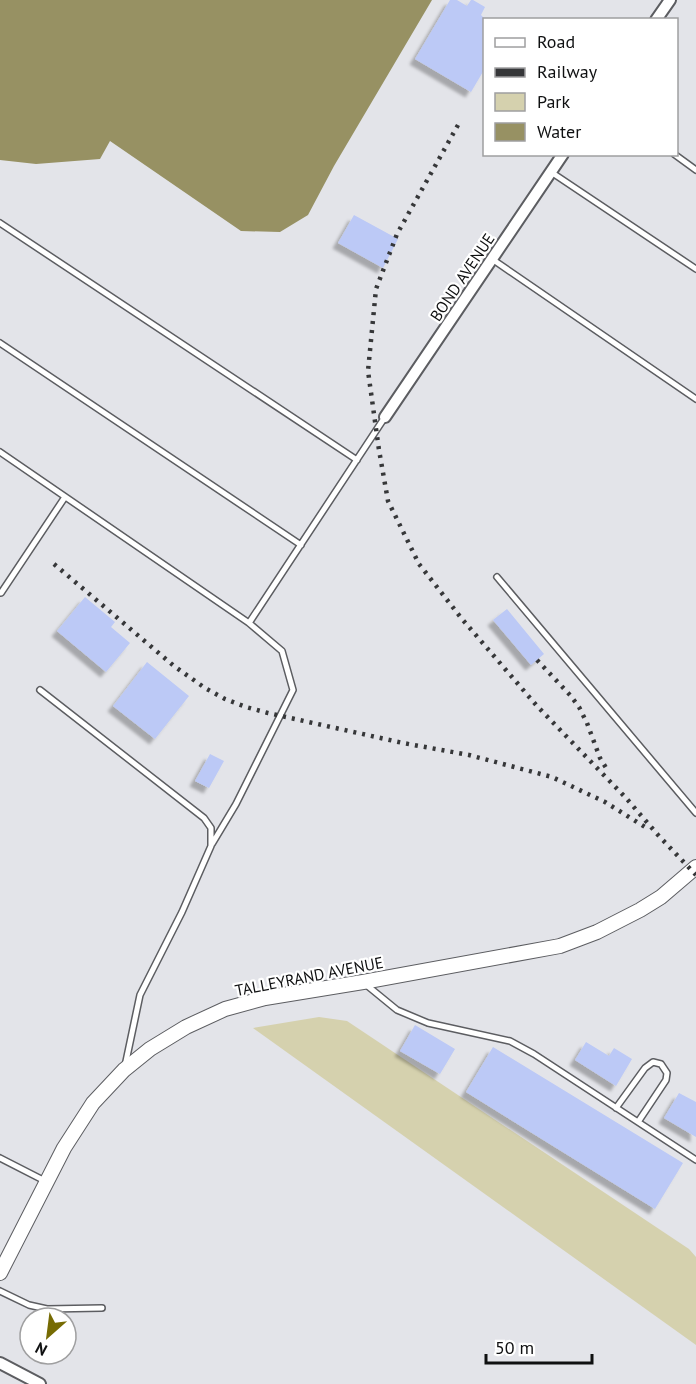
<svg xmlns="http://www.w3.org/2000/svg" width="696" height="1384" viewBox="0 0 696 1384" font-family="'PT Sans',sans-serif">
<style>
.green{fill:#d5d1ae}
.water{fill:#979163}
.building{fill:#bcc9f6;filter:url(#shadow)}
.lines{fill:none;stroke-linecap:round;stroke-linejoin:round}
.service-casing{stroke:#5c5d61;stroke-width:8}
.minor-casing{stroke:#5c5d61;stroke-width:14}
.tertiary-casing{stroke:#5c5d61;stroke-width:16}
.service{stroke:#fff;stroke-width:5}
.minor{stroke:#fff;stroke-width:10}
.tertiary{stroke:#fff;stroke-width:14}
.rail{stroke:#363739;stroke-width:4.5;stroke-dasharray:3 6;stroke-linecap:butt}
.labels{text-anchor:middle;stroke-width:4.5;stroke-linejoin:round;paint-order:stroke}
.street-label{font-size:16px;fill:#0f1011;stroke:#fff}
</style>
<defs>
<filter id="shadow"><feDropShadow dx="-5.5" dy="5.5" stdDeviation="1.5" flood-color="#0004"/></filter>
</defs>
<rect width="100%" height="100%" fill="#e3e4e9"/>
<!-- green -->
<path class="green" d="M319,1017l28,4 342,228 7,8v88l-443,-317z"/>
<!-- water -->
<path class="water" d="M0,0h432l-98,166 -26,49 -28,17 -39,-1 -131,-90 -10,18 -64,5 -36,-4z"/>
<!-- building -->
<path class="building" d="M450,0h7l10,6 4,-6h2l12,7 -4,8 3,3v52l-13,22 -56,-33z
M354,215l44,24 -15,29 -45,-25z
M85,597l30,25 -4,5 19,16 -24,29 -49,-41z
M507,609l37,45 -13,11 -38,-45z
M147,662l42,34 -34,43 -42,-33z
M210,754l14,7 -15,27 -14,-7z
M415,1025l40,24 -15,25 -40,-23z
M586,1042l23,14 5,-8 18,11 -16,27 -41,-26z
M493,1047l190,116 -28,46 -189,-117z
M679,1093l17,9v35l-32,-19z"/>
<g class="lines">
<!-- service casing -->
<g class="service-casing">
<path id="service" d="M674,154l22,16
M551,172l145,97
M0,223l357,237
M492,259l204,140
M0,343l301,202
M0,452l249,171 136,-206
M497,577l199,236
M0,593h1l64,-96
M40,690l164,128 7,10v18l-29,66 -42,83 -15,71
M212,844l24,-40 57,-114 -11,-39 -33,-28
M364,983l33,27 31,13 82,18 24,13 162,106
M616,1108l29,-40 8,-6 8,2 6,9 -1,7 -28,42
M0,1158l45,23
M0,1291l29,14 18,4 55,-1"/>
</g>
<!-- minor casing -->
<g class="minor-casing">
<path id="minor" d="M656,20l14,-20
M385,417l178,-263
M0,1363l40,21"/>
</g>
<!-- tertiary casing -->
<g class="tertiary-casing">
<path id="tertiary" d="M0,1273l64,-125 29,-45 31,-33 26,-21 36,-22 39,-18 40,-11 98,-16 197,-36 37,-14 43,-22 21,-13 35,-30"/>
</g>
<!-- service -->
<use href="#service" class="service"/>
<!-- minor -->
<use href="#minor" class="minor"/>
<!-- tertiary -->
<use href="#tertiary" class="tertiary"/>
<!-- rail -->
<path class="rail" d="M458,125l-61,109 -21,55 -8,82 11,79 9,51 31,63 43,55 75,87 89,92 32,37 38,40
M54,564l120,102 31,22 20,11 21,8 22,6 135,30 66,12 83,22 53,25 40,25
M537,660l33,35 9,12 8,16 13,35 8,13"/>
</g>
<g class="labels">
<!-- street labels -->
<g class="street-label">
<text transform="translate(462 277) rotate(-56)" y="6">BOND AVENUE</text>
<text transform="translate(309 976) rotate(-11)" y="6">TALLEYRAND AVENUE</text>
</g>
</g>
<!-- legend -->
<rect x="483" y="18" width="195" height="138" fill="#ffffff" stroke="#9f9fa0" stroke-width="1.5"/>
<rect x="495" y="38" width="30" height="9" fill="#ffffff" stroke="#9f9fa0" stroke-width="1.5"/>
<text x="537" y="48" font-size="18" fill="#0f1011">Road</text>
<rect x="495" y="68" width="30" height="9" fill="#363739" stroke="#9f9fa0" stroke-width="1.5"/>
<text x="537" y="78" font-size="18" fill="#0f1011">Railway</text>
<rect x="495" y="93" width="30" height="18" fill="#d5d1ae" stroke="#9f9fa0" stroke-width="1.5"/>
<text x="537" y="108" font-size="18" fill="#0f1011">Park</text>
<rect x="495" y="123" width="30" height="18" fill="#979163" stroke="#9f9fa0" stroke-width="1.5"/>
<text x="537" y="138" font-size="18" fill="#0f1011">Water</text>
<!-- north arrow -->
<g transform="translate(48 1336) rotate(208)"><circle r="28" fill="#ffffff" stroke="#9f9fa0" stroke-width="1.5"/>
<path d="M0-4.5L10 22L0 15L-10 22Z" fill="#766b03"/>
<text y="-9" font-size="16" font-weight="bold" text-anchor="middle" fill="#0f1011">N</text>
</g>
<!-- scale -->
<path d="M486 1354v9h106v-9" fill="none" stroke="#0f1011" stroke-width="3"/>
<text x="495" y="1354" font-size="18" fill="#0f1011" stroke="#ffffff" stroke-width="4.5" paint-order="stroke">50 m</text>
</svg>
